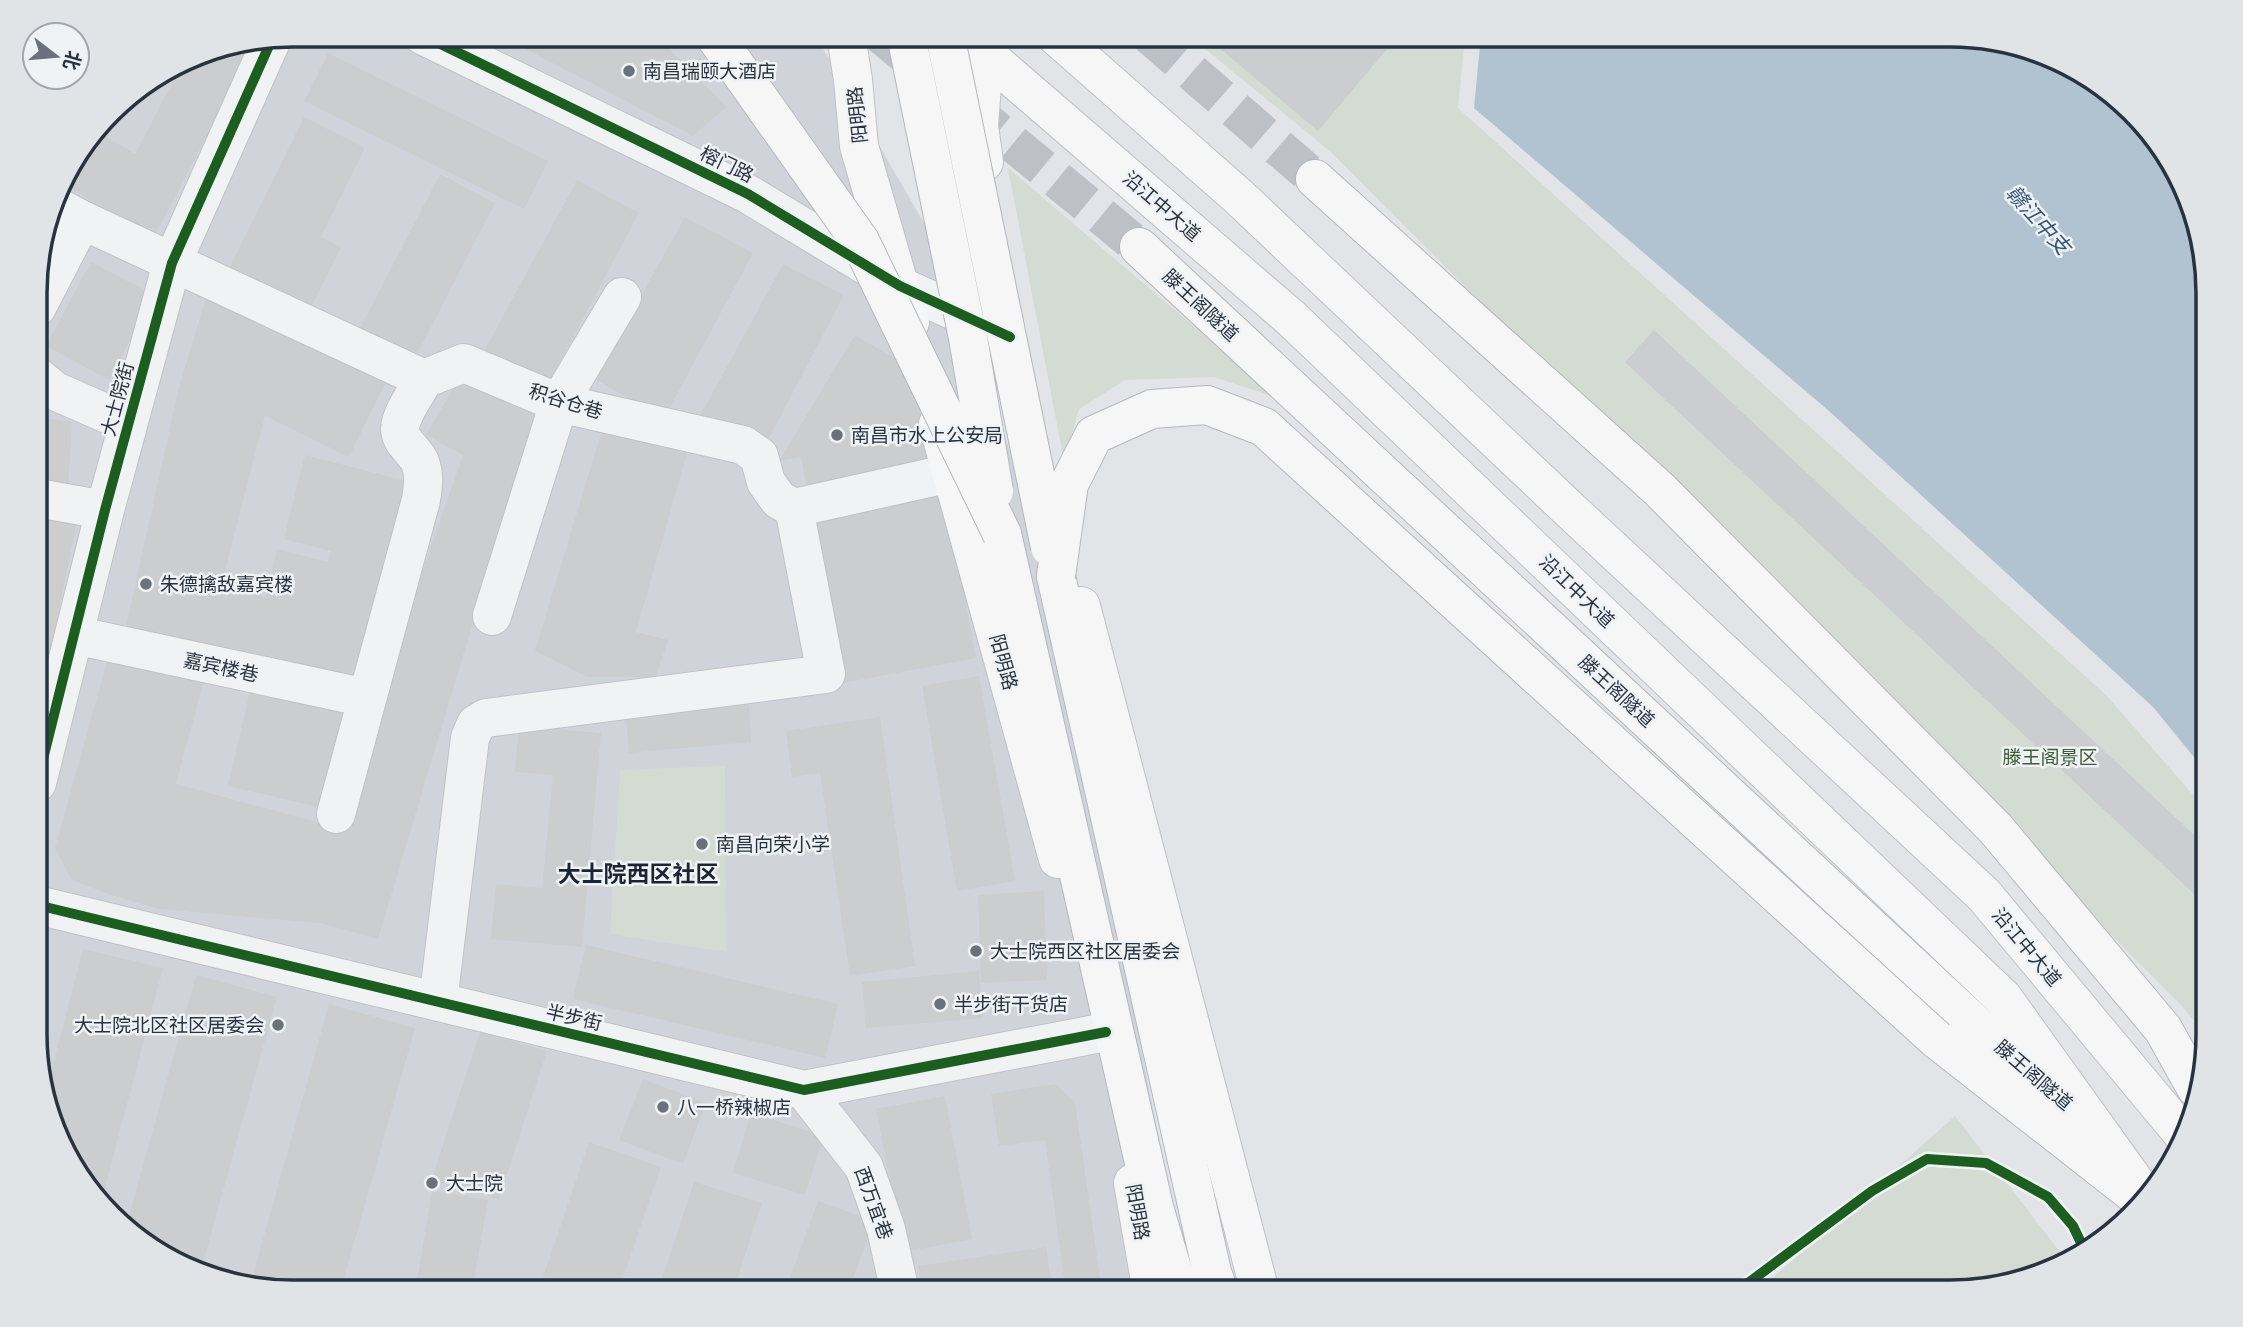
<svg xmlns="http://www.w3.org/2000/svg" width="2243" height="1327" viewBox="0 0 2243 1327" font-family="'Varela Round','Noto Sans SC',sans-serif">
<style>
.built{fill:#d0d4da}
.green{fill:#d3dbd2}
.water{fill:#b1c3d1}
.building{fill:#cbcdcf}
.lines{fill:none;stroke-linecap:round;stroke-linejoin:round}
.highway-tunnel{stroke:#bdc1c6;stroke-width:38;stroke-dasharray:38 19;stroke-linecap:butt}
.minor-casing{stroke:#c0c2c5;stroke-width:40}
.major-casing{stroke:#bec1c5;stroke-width:40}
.highway-casing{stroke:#b4b7bc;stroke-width:40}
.minor{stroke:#f1f2f4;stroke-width:38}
.major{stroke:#f6f6f6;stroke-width:38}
.highway{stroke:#f6f6f6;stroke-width:38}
.highway-bridge-casing{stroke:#b4b7bc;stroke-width:40;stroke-linecap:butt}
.highway-bridge{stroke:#f6f6f6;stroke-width:38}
.cycleway-casing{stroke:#f0f3f6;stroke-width:15}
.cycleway{stroke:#1b5e20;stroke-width:10}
.poi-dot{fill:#6a717a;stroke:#f0f3f6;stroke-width:2.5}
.labels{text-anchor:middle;stroke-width:5;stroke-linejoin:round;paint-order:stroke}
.poi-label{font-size:19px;fill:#293340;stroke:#f0f3f6;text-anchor:start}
.street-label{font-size:19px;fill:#293340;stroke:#f0f3f6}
.park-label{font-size:19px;fill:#405c37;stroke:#f0f3f6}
.water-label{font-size:21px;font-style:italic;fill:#345573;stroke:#f0f3f6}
.quarter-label{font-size:23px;font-weight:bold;fill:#1b2431;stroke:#f0f3f6}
.rim{fill:none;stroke:#293340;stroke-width:3.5}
</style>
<rect width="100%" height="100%" fill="#e2e4e7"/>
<!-- built -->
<path class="built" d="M294,35h521l116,200 87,238 111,513 60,306h-896l-67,-9 -62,-26 -86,-80 -41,-110v-807l25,-81 61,-80 72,-44z"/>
<!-- green -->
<path class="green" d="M1188,35h277l-7,73 648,587 101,116v225l-27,-32 -849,-852z
M1008,168l270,230 -64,-21 -89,3 -46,29 -15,52z
M725,766l1,186 -116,-18 10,-164z
M1955,1116l112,145 -101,30 -209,1z"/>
<!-- water -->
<path class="water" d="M1481,35h469l67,9 62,26 86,80 42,126v497l-54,-66 -324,-296 -355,-303z"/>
<!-- building -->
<path class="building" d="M499,35h157l70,72 -33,29z
M1204,35h181l8,7 -75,89z
M256,42l-104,199 -91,-59 37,-50 37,22 44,-84 -4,-3 20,-12z
M328,53l220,108 -24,48 -220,-108z
M304,117l61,31 -44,89 20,10 -33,66 -81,-40z
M440,174l55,29 -81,157 -56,-28z
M577,180l62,33 -93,175 -64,-33z
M685,217l68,36 -89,165 -69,-39z
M91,262l63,33 -45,85 -63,-34z
M783,264l61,31 -76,145 -74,-13z
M207,295l179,87 -37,75 -84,-41 -44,170 45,11 11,-48 51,13 3,-11 -47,-12 21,-84 109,28 -53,206 -237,-53 55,-249z
M1654,330l553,517v59l-582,-544z
M855,335l69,41 52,282 -133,25 -42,-226 -22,4z
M461,375l85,43 -77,218 -91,303 -58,-16 -160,-14 -46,-13 -42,-16 -17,-32 56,-201 95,26 -30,111 170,46 61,-214 56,-161 -37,-20z
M37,417l35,5 -4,66 -31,-5z
M606,417l84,25 -54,190 32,8 -12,37h-69l-52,-26z
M37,514l40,8 -39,189h-1z
M979,676l36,205 -58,10 -35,-205z
M252,682l95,23 -24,103 -95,-22z
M749,705l2,37 -122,11 -3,-37z
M880,717l35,249 -65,10 -30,-203 -28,4 -6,-46z
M519,726l82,7 -19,214 -91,-8 5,-55 46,4 11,-113 -38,-3z
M1044,891l3,89 -66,3 -3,-88z
M586,945l252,59 -13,54 -252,-59z
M83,949l80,19 -61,231 -24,-22 -32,-86z
M979,971l4,47 -117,10 -4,-46z
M196,975l81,22 -74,266 -47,-14 -29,-26z
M329,1004l86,24 -75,264h-47l-43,-6z
M480,1032l67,19 -48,148 -68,-18z
M643,1079l63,24 -23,61 -64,-24z
M1055,1084l20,18 27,190h-36l-21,-152 -46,6 -8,-52z
M945,1096l27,143 -68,13 -28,-143z
M751,1113l73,23 -19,59 -72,-22z
M589,1142l72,25 -43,125h-80z
M694,1182l68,21 -29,89h-75z
M432,1191l56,9 -16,92h-57z
M818,1201l56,20 -26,71h-63z
M1046,1247l7,45h-131l-4,-26z"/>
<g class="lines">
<!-- highway-tunnel -->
<path class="highway-tunnel" d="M881,35l258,212
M1149,35l166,144"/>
<!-- minor casing -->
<g class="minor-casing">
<path id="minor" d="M422,35l326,159 152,92 89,41
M54,205l28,15 342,159 40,-16 95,40 184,42 16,11 7,26 13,18 15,8 157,-35
M37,307l45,-87
M37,376l18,15 73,32
M37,498l68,12
M492,616l67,-213 63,-106
M74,635l293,63
M37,783l68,-273 67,-247 100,-224
M336,814l85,-314c2,-13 4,-25 -1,-38 -5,-11 -20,-20 -20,-33 1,-17 17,-36 24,-50
M37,905l767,185 302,-58
M438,1002l32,-264 6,-14 10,-6 340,-44 -32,-166
M804,1090l60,77 22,62 14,63"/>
</g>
<!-- major casing -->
<g class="major-casing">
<path id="major" d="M846,35l7,45 6,66 51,176
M963,35l329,284 711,679 140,195
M1055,35l184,162 332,314 413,384 198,238
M968,39l14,46 -3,41 5,36
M938,424l120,435
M1081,606l179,686
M1133,1183l19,109"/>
</g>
<!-- highway casing -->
<g class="highway-casing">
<path id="highway" d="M1315,179l345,311 335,338 168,201 33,59
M1139,247l824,766 134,118
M1002,534l152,673 25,85
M1056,576l156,696 7,20
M1936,1039l203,159"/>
</g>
<!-- minor -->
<use href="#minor" class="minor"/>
<!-- major -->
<use href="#major" class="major"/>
<!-- highway -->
<use href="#highway" class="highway"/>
<!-- highway-bridge casing -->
<g class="highway-bridge-casing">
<path id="highway-bridge" d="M714,35l146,206 142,293
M906,35l62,303 26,153
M945,35l105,512
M1056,576l13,-92 25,-49 58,-26 55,-4 57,22 672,612"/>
</g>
<!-- highway-bridge -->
<use href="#highway-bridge" class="highway-bridge"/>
<!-- cycleway casing -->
<g class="cycleway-casing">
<path id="cycleway" d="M422,35l326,159 152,92 110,51
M37,783l68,-273 67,-247 100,-224
M37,905l767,185 302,-58
M1736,1292l136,-101 55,-32 59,4 62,34 25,29 12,25"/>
</g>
<!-- cycleway -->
<use href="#cycleway" class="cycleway"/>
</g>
<!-- markers -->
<g class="poi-dot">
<circle cx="629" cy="71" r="7"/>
<circle cx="837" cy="435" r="7"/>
<circle cx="146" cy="584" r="7"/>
<circle cx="702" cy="844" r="7"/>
<circle cx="976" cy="951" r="7"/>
<circle cx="940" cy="1004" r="7"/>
<circle cx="278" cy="1025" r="7"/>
<circle cx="663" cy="1107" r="7"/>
<circle cx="432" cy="1183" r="7"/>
</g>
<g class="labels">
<!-- poi labels -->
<g class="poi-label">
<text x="643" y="78">南昌瑞颐大酒店</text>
<text x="851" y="442">南昌市水上公安局</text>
<text x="160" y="591">朱德擒敌嘉宾楼</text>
<text x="716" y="851">南昌向荣小学</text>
<text x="990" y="958">大士院西区社区居委会</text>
<text x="954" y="1011">半步街干货店</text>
<text x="264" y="1032" text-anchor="end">大士院北区社区居委会</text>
<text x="677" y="1114">八一桥辣椒店</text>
<text x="446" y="1190">大士院</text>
</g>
<!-- street labels -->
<g class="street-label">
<text transform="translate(857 115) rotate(-96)" y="7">阳明路</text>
<text transform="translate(727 164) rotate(26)" y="7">榕门路</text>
<text transform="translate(1162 206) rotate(41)" y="7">沿江中大道</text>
<text transform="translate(1201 305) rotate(43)" y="7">滕王阁隧道</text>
<text transform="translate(117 399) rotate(-75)" y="7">大士院街</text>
<text transform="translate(566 401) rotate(17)" y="7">积谷仓巷</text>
<text transform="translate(1577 591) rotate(44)" y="7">沿江中大道</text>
<text transform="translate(1004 662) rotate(75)" y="7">阳明路</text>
<text transform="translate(221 667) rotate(12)" y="7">嘉宾楼巷</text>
<text transform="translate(1617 691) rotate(43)" y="7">滕王阁隧道</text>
<text transform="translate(2027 947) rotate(50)" y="7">沿江中大道</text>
<text transform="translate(574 1017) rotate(13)" y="7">半步街</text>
<text transform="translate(2034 1075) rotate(41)" y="7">滕王阁隧道</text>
<text transform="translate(874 1203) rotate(70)" y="7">西万宜巷</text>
<text transform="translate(1138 1212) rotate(80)" y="7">阳明路</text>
</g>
<!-- park labels -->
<g class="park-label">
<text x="2050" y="764">滕王阁景区</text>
</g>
<!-- water labels -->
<g class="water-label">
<text transform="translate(2038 220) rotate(48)" y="7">赣江中支</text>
</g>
<!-- quarter labels -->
<g class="quarter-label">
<text x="638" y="882">大士院西区社区</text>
</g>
</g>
<!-- crop -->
<path d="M0 0H2243V1327H0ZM293 47H1950A246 246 0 0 1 2196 293V1034A246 246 0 0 1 1950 1280H293A246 246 0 0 1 47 1034V293A246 246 0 0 1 293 47Z" fill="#e0e4e7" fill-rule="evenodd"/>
<path class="rim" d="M293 47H1950A246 246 0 0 1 2196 293V1034A246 246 0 0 1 1950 1280H293A246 246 0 0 1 47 1034V293A246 246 0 0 1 293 47Z"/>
<!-- north arrow -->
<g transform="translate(56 56) rotate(106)"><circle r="33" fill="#f0f3f6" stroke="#a0a6ad" stroke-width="2"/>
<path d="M0-5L12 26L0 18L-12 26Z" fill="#6a717a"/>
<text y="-10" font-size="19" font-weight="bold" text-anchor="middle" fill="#293340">北</text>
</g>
</svg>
